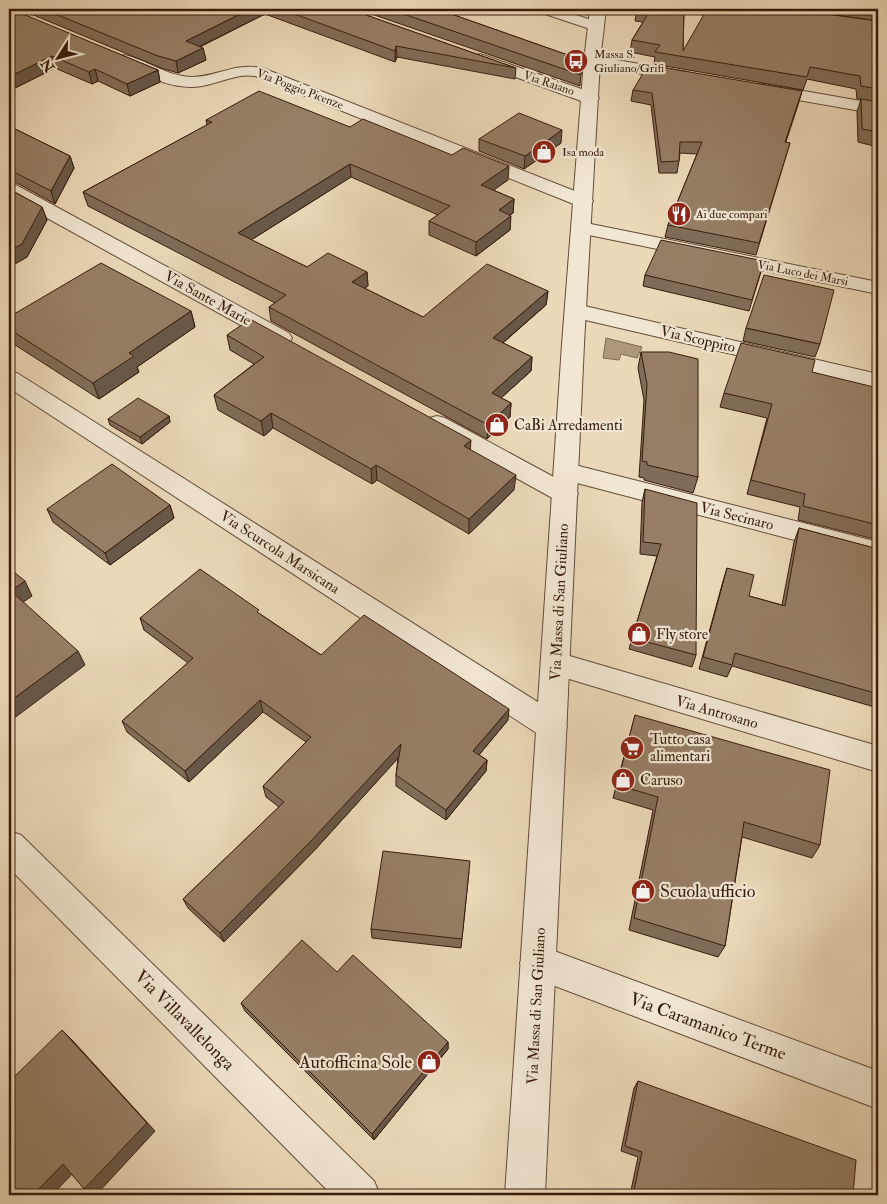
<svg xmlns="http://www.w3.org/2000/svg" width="887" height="1204" viewBox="0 0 887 1204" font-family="'IM FELL Double Pica',serif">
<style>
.water{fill:#ad987e;stroke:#7e6650}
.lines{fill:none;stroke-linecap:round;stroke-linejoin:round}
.minor-casing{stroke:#644b37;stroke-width:2}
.tertiary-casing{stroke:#644b37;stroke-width:2}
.minor{fill:#f1e6d1;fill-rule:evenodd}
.tertiary{fill:#f1e6d1;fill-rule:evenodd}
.wall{fill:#806c57;stroke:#381c0c}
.shaded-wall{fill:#685847;stroke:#381c0c}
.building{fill:#957e65;stroke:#381c0c}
.labels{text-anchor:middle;stroke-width:4.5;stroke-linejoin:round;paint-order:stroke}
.far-poi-label{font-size:12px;fill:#381c0c;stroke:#f1e6d1;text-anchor:start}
.far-street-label{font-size:12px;fill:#381c0c;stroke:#f1e6d1}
.street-label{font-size:15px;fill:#381c0c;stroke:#f1e6d1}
.poi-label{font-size:15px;fill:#381c0c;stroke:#f1e6d1;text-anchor:start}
.near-poi-label{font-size:18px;fill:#381c0c;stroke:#f1e6d1;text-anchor:start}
.near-street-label{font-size:18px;fill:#381c0c;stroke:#f1e6d1}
</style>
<rect width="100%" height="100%" fill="#ead8b8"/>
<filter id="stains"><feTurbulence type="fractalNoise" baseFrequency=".004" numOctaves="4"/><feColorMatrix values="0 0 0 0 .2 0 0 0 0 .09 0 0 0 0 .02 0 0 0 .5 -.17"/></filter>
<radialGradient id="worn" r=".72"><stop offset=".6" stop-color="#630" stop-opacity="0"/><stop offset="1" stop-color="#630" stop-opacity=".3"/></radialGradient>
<!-- water -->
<path class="water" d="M606,338l36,9 -5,11 -16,-4 -2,6 -16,-2z"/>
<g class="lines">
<!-- minor casing -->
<g class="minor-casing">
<path id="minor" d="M536,9h22l42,14 3,3 -3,3h-10l-51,-17z
M480,54l116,40 3,4 -3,4h-12l-110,-40 -2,-3 2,-3z
M125,55c23,6 42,21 67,22 26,0 44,-16 73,-8l325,128 3,4 -3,4 -7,2 -7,-2 -321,-129c-18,-3 -35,7 -53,10 -29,5 -58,-11 -83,-23l-2,-3 2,-3z
M592,56l96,16 2,4 -2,4 -6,1 -96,-17 -2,-3 2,-3z
M764,84l114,20v10l-120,-21 -2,-4 2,-4z
M9,183l7,2 273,148 3,5 -3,5 -8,2 -8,-2 -264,-146z
M581,222l297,60v12l-304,-62 -3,-4 3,-4z
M576,304l302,70v14l-310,-72 -3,-5 3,-5z
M9,371l8,2 546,345 4,9 -4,9 -11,4 -11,-4 -532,-348z
M437,416l8,2 129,70 4,6 -4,6 -9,3 -9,-3 -127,-70 -4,-6 4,-6z
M567,463l311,79v20l-320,-84 -3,-6 3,-6z
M556,652l322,94v26l-332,-100 -4,-8 4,-8z
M9,831l12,4 353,346 6,14h-48l-323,-327z
M538,945l340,126v38l-352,-134 -6,-12 6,-12z"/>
</g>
<!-- tertiary casing -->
<g class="tertiary-casing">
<path id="tertiary" d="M590,9h16l-6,52 -16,283 -39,851h-40l57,-851 22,-283z"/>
</g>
<!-- minor -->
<use href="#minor" class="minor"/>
<!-- tertiary -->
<use href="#tertiary" class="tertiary"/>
</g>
<!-- wall -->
<path class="wall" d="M9,9l149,61 2,12 -30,14 -32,-15 -6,3 -37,-16 -46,23z
M19,9h330l167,59 -1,11 -118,-22 -2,5 -130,-48 -65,33 3,1 3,12 -28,13 -17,-5z
M357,9h80l145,51 -2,26z
M637,9h47l-1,42 195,-30v126l-20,-5 -1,-30 4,-13h-4l-1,-10 -49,-10 -4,11 -149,-26 1,-7 -25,-5 2,-12 11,-18 -8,-1z
M791,9h87v12z
M633,90l169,1 -17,51 5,1 -34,112 -91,-18 3,-12 29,-71 -17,-1 -1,8 -2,12h-18l-8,-68 -20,-4z
M206,120l144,7 158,53 -15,10 21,9 -1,14 -3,2v15l-34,26 -47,-21v-14l9,-6 -87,-38 -100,63 56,27 60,5 1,14 -4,2 59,29 125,-26 -2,14 -43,38 29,14 -1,14 -30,27 10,5 -1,14 -23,22 -216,-118 -2,-14 6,-4 -187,-97 -5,-14 124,-67z
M9,126l61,30 4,12 -19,36 -38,-21 -8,-1z
M479,139l82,4 -37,26 -45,-18z
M9,189l33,18 5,13 -20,37 -14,8 -4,-3z
M761,272l-12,39 -106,-25 2,-11z
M191,311l4,16 -58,40 2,5 -40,27 -90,-58v-24z
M746,328l74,16 -5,13 -72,-16z
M227,335l243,115 44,40 -45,44 -92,-54 -5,4 -99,-56 -9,8 -46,-26 -4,-15 40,-31 -24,-14z
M641,352l57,125 -5,16 -49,-13v-2l-5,-1 5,-77 -6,-32z
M812,372l66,22v146l-80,-20 2,-13 -53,-13 20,-76 -47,-11 4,-14z
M169,416l1,6 -28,22 -32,-19 -2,-6z
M645,489l51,166 -4,12 -63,-18 3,-11 25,-82 -17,-2 2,-52z
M170,505l4,13 -64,47 -57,-43 -6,-13z
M799,528l79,21v159l-146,-42 -5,11 -28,-8 24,-88 4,-13 22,28 33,9 12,-63z
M260,614l61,41 187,65 -29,35 8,5 -1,11 -40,49 -50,-34v-11l2,-17 -86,95 -88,89 -36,-34 -5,-9 96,-92 -13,-10 -3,-11 43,-44 -43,-30 -74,70 -62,-50 -5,-11 66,-58 -44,-33 -4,-12z
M635,715l185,130 -8,13 -70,-21 -17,109 -7,11 -89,-27 24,-120 -40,-12z
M469,871l-8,77 -89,-10 -1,-9z
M337,972l111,70v7l-74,91 -129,-129 -4,-8z
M638,1081l215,114h-223l8,-38 -17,-6 13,-63z"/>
<!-- shaded-wall -->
<path class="shaded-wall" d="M250,9h14l1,5 -77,38 -2,-11z
M396,46l1,11 -2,5v-11z
M203,48l3,12 -28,13 -2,-12z
M52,56l3,12 -46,23v-14z
M95,69l3,12 -6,3 -3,-12z
M158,70l2,12 -30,14 -3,-12z
M802,91l-3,11 -17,52 3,-12z
M562,130l-1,13 -37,26 1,-13z
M70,156l4,12 -19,36 -4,-13z
M350,164l1,13 -111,70 -2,-14z
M509,166l-1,14 -27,19v-14z
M514,199l-1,14 -15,11 1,-14z
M42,207l5,13 -20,37 -14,8 -4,-11v-3z
M511,216l-1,14 -34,26v-14z
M367,272l1,14 -15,10 -1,-14z
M548,291l-2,14 -54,47 1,-14z
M191,311l4,16 -58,40 2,5 -40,27 -6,-16 36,-30z
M532,357l-1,14 -40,36 1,-14z
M511,403l-1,14 -23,22 1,-14z
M271,413l2,15 -9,8 -3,-15z
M169,416l1,6 -28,22 -2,-7z
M471,440l-1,15 -6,-9z
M376,465l1,15 -5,4 -1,-15z
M516,475l-2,15 -45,44v-15z
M170,505l4,13 -64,47 -5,-12z
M25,581l7,15 -13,9 -8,-14z
M78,651l7,14 -76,57v-20z
M260,700l3,12 -74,70 -4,-11z
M509,709l-1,11 -35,42v-11z
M401,744v11l-89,98 -88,89 -4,-9z
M487,760l-1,11 -40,49v-10z
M62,1030l11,11 82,90 -59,64 -12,-6z
M448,1042v7l-74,91 -2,-6z
M63,1164l12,7 -23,24h-19z"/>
<!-- building -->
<path class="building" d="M9,9h2l147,61 -31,14 -32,-15 -6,3 -37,-16 -43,21z
M43,9h207l-64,32 17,7 -27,13 -18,-5z
M281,9h68l167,59 -120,-22 -1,5z
M389,9h48l145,51 -1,15z
M637,9h47l-1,42 24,-42h82l89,12v68l-17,-3 -1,-10 -50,-9 -3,10 -152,-25 5,-7 -28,-5 18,-29z
M648,65l154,26 -17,51 5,1 -31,100 -91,-18 34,-83h-22l-1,19 -18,1 -9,-69 -19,-3z
M259,91l91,36 13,-8 89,36 11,-7 46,18 -28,19 33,14 -15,11 12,6 -35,26 -47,-21 21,-15 -100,-42 -112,69 69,34 21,-14 39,19 -15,10 71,35 64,-53 61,27 -55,47 39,19 -40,36 19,10 -23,22 -219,-118 17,-12 -203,-103 129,-70 -6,-2z
M861,99l17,3v30l-16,-3z
M519,113l43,17 -37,26 -46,-17z
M9,126l61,30 -19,35 -39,-20 -3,-1z
M9,189l33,18 -20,37 -13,7z
M661,240l103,21 -12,39 -107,-25z
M101,263l90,48 -62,42 5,3 -41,27 -84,-54v-12z
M764,275l70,15 -14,54 -74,-16z
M250,319l221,121 -7,6 52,29 -47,44 -93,-54 -5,4 -100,-56 -10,8 -47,-26 50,-38 -37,-22z
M741,343l74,17 -3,12 66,16 -1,6h1v131l-75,-19 2,-12 -54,-14 21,-76 -48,-11z
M641,352h28l29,7v118l-51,-12v-3l-5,-1 5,-77z
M138,398l31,18 -29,21 -32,-18z
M112,464l58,41 -65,48 -58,-44z
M645,489l52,14 -1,152 -64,-17 29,-94 -18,-2z
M799,528l79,21v145l-143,-41 -3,12 -29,-8 24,-89 27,7 -5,21 36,10z
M9,568l16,13 -14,10 67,60 -69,51z
M200,569l59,41 -2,2 64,43 43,-40 145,94 -36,42 14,9 -41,50 -50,-35 5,-31 -92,99 -89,90 -37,-34 101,-97 -21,-16 48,-49 -51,-37 -75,71 -63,-50 71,-63 -53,-40z
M635,715l195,55 -10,75 -76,-23 -19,124 -91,-28 24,-121 -41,-12z
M383,851l87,10 -8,78 -91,-10z
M302,940l35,32 16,-17 95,87 -76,92 -131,-131z
M62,1030l85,93 -63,66 -21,-25 -30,31h-24v-113z
M638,1081l218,79 -3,35h-220l9,-43 -17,-6z"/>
<!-- icons -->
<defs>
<g id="bus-disc" transform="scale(1.25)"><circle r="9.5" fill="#8f2418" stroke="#f1e6d1"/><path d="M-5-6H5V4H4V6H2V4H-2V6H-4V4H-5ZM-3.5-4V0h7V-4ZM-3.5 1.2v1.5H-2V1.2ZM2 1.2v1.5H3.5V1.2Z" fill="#fff"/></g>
<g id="shop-disc" transform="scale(1.25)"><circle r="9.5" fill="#8f2418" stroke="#f1e6d1"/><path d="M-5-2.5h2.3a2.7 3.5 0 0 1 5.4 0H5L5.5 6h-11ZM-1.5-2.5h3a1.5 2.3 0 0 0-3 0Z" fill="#fff"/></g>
<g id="restaurant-disc" transform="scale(1.25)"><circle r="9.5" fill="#8f2418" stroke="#f1e6d1"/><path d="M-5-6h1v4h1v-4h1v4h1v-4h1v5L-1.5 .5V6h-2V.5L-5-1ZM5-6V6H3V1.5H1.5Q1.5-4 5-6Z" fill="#fff"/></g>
<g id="supermarket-disc" transform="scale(1.25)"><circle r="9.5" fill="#8f2418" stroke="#f1e6d1"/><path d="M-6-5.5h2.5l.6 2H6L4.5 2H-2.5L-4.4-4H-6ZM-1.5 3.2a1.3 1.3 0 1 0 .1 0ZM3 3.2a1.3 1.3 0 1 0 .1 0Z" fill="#fff"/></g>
</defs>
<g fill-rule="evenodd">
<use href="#bus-disc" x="576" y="61"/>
<use href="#shop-disc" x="544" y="152"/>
<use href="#restaurant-disc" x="679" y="214"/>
<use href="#shop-disc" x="497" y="425"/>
<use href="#shop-disc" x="639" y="634"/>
<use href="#supermarket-disc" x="632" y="748"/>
<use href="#shop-disc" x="623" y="780"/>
<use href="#shop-disc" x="643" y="891"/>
<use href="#shop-disc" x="429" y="1062"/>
</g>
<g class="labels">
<!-- far-poi labels -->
<g class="far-poi-label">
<text x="594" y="58">Massa S.<tspan x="594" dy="14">Giuliano/Grifi</tspan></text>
<text x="562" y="156">Isa moda</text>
<text x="696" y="218">Ai due compari</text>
</g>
<!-- far-street labels -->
<g class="far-street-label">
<text transform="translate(549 83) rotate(19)" y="4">Via Raiano</text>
<text transform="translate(300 89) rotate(21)" y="4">Via Poggio Picenze</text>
<text transform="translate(803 273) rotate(11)" y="4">Via Luco dei Marsi</text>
</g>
<!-- street labels -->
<g class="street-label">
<text transform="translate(208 298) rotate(29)" y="5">Via Sante Marie</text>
<text transform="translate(698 339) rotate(13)" y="5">Via Scoppito</text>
<text transform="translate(737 516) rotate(14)" y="5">Via Secinaro</text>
<text transform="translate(280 552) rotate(33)" y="5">Via Scurcola Marsicana</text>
<text transform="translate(559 602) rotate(-87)" y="5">Via Massa di San Giuliano</text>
<text transform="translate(717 712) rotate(16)" y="5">Via Antrosano</text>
<text transform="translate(536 1006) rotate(-87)" y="5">Via Massa di San Giuliano</text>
</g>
<!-- poi labels -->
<g class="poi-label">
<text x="514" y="430">CaBi Arredamenti</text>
<text x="656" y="639">Fly store</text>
<text x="650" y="744">Tutto casa<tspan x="650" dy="17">alimentari</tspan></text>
<text x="640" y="785">Caruso</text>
</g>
<!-- near-poi labels -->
<g class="near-poi-label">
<text x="660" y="897">Scuola ufficio</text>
<text x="412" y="1068" text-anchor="end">Autofficina Sole</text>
</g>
<!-- near-street labels -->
<g class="near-street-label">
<text transform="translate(185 1020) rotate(45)" y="6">Via Villavallelonga</text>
<text transform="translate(708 1026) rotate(20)" y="6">Via Caramanico Terme</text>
</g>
</g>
<!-- margin -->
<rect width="887" height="1204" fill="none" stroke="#ead8b8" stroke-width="30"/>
<rect x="10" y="10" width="867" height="1184" fill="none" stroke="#381c0c" stroke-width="2.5"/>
<rect x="15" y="15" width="857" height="1174" fill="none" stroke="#381c0c"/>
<!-- north arrow -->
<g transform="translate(58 58) rotate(234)" stroke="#f1e6d1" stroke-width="4" paint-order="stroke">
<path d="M0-4L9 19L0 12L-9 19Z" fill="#381c0c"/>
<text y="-8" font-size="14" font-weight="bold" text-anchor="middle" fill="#381c0c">N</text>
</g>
<rect width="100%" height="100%" filter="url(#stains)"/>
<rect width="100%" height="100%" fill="url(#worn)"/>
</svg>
